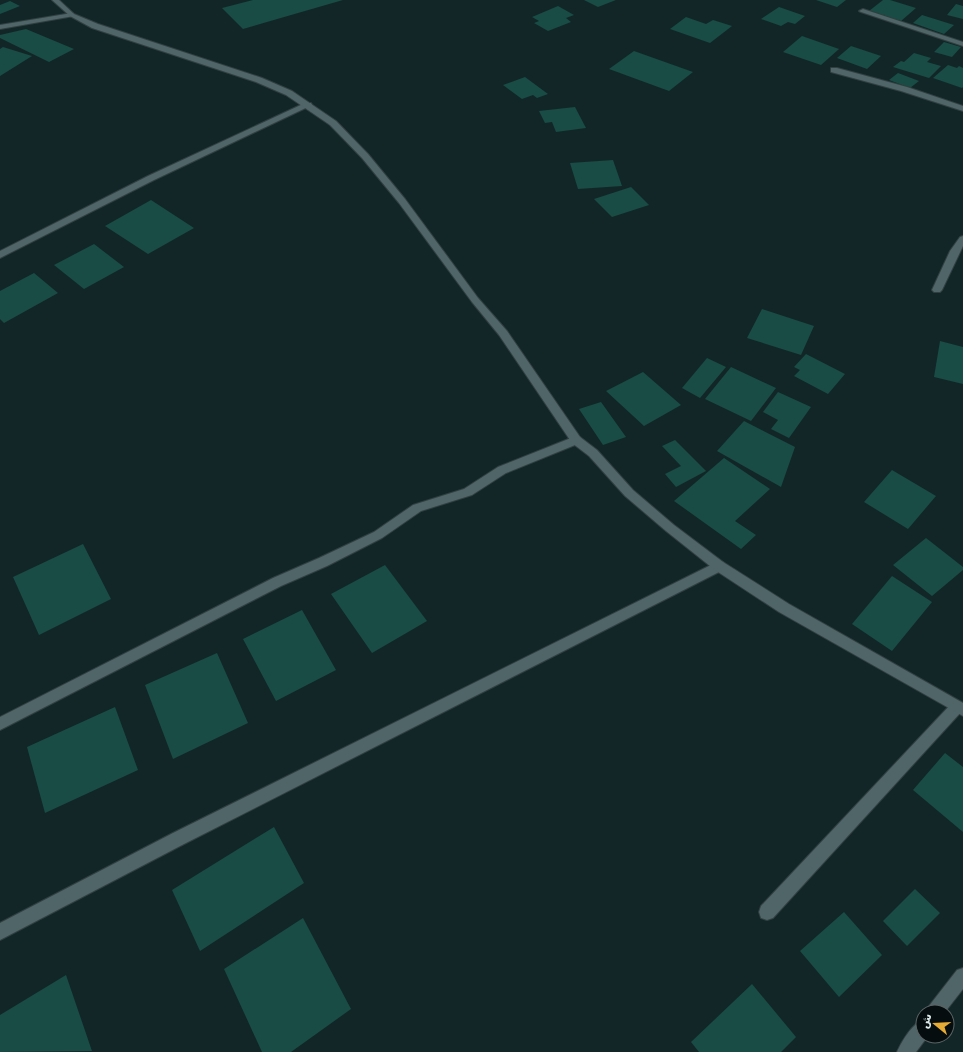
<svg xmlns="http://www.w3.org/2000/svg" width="963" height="1052" viewBox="0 0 963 1052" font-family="'DejaVu Sans',Vazirmatn,sans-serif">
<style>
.building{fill:#184c44}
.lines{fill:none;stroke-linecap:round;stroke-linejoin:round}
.street-casing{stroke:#313f41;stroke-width:2}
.secondary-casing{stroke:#313f41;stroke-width:2}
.street{fill:#506568;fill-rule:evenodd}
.secondary{fill:#506568;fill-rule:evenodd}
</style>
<rect width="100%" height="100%" fill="#122628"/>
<!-- building -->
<path class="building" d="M253,0h90l-100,29 -21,-21z
M584,0h32l-18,7z
M816,0h30l-9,7z
M883,0h7l26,8 -15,13 -32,-10z
M10,1l10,5 -20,8v-9z
M956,4l7,2v13l-16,-4z
M558,6l16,9 -8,3 5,4 -23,9 -14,-8 5,-2 -7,-4z
M779,7l26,9 -10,8 -7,-2 -7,4 -20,-7z
M922,15l32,10 -10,9 -31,-11z
M686,17l20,7 7,-4 19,6 -22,17 -40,-14z
M26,29l48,20 -25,13 -49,-24v-3z
M802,36l37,13 -18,16 -38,-13z
M944,42l17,5 -9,10 -18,-5z
M851,46l30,10 -14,13 -30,-11z
M3,47l29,9 -32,20v-27z
M634,51l59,21 -24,19 -60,-22z
M914,53l17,5 -4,4 14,4 -12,12 -36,-11 8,-6 3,1z
M948,65l9,3 2,-2 4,2v19l-1,1 -29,-10z
M898,73l21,8 -9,7 -21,-8z
M525,77l23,17 -11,4 -4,-3 -11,4 -19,-14z
M575,107l11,21 -30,4 -4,-10 -7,1 -6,-12z
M613,160l9,26 -44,3 -8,-26z
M631,187l18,18 -37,12 -18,-18z
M151,200l43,28 -46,26 -43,-28z
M94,244l30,23 -40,22 -30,-24z
M34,273l24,20 -54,30 -4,-4v-28z
M762,309l52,17 -13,29 -54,-17z
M940,341l23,6v37l-29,-7z
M806,354l39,20 -17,20 -34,-18 6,-6 -6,-3z
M707,358l19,9 -26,31 -18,-10z
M731,367l45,21 -25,33 -46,-22z
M643,372l38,33 -37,21 -38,-35z
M778,392l33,15 -22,31 -18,-9 7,-9 -15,-8z
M601,402l25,35 -23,8 -24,-36z
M744,421l51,26 -14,40 -64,-36z
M675,440l31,31 -30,16 -11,-13 16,-8 -19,-20z
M724,458l46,31 -35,32 21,14 -15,14 -67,-48z
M892,470l44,26 -28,33 -44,-27z
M926,538l37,29v3l-31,26 -39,-31z
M83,544l28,55 -72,36 -26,-58z
M385,565l42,56 -55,32 -41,-59z
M892,576l40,26 -40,49 -40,-27z
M302,610l34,60 -60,31 -33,-62z
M217,653l31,70 -75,36 -28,-74z
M115,707l23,63 -93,43 -18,-66z
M945,753l18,14v65l-50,-42z
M274,827l30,56 -104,68 -28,-61z
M915,889l25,24 -33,33 -24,-25z
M844,912l38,43 -43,42 -39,-46z
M303,918l48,91 -60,43h-29l-38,-83z
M66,975l26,76 -92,1v-37z
M752,984l44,53 -15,15h-82l-8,-10z"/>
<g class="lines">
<!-- street casing -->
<g class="street-casing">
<path id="street" d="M863,9l100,33v4l-102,-34 -2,-1z
M72,13l2,1v2l-74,13v-4z
M831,68h6l70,19 56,19v5l-62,-20 -70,-19z
M305,103h6l1,2 -158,75 -154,78v-7l148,-75z
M963,236v10l-21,44 -2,2h-6l-2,-2 18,-39 10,-14z
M576,436l4,1 2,3 -2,3 -74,30 -34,22 -51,16 -39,27 -55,28 -46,20 -281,144v-13l273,-139 46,-20 55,-26 39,-27 51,-16 34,-22z
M719,561l4,1 2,4 -2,4 -539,274 -184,96v-17l173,-90z
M957,701l5,2v8l-189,207 -6,2 -6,-2 -2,-6 2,-6 191,-203z
M963,968v21l-18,23h-18l2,-6 28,-36z
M923,1020v16h5l-12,16h-19c5,-11 15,-28 26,-32z"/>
</g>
<!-- secondary casing -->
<g class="secondary-casing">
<path id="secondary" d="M52,0h7l15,14 24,10 164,54 30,13 44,30 32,33 37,45 73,99 29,33 73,106 17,13 36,40 41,35 49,37 66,42 174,99v13l-184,-104 -64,-42 -49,-39 -41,-35 -36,-40 -17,-13 -73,-108 -27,-33 -73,-99 -37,-45 -32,-33 -44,-30 -30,-13 -164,-54 -22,-12z"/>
</g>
<!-- street -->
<use href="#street" class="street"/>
<!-- secondary -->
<use href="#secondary" class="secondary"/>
</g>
<!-- north arrow -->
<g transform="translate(935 1024) rotate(288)"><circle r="19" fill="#060d0e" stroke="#5c6566"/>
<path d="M0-3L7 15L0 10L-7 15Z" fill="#e6ac36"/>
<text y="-6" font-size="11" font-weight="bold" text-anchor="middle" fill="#dde9ea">ش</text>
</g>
</svg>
